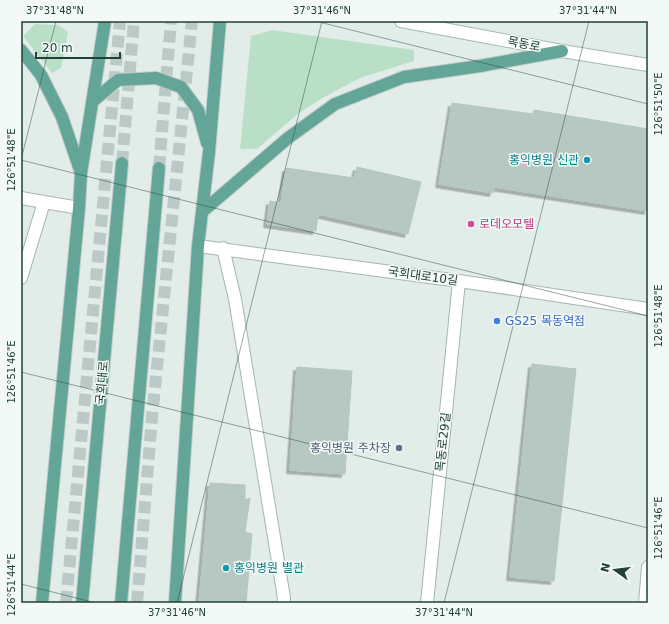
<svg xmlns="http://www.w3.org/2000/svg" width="669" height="624" viewBox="0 0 669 624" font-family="'DejaVu Sans','Noto Sans KR',sans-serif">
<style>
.green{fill:#b9e0c6}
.building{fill:#b7c8c2;stroke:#b4c7c0;filter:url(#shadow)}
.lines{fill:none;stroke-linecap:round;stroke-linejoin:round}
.primary-tunnel{stroke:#bbcac6;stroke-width:12;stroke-dasharray:12 6;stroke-linecap:butt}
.trunk-tunnel{stroke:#bbcac6;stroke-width:12;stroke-dasharray:12 6;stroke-linecap:butt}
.service-casing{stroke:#a4b6b1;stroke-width:14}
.minor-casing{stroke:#a4b6b1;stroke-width:14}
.secondary-casing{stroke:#9fbab2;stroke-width:14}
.primary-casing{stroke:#c1cac8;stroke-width:14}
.service{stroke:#fff;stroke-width:12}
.minor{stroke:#fff;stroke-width:12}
.secondary{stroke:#fff;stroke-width:12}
.primary{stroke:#63a698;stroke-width:12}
.ticks{fill:none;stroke:#204039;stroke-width:1;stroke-opacity:0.45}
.culture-dot{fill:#0f9aa8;stroke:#f3f9f6;stroke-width:1.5}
.hotel-dot{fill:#d1479c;stroke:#f3f9f6;stroke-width:1.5}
.shop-dot{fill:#3f7fe0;stroke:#f3f9f6;stroke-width:1.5}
.service-dot{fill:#5c6f8a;stroke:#f3f9f6;stroke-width:1.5}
.labels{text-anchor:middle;stroke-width:3;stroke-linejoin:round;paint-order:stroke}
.street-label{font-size:12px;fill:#204039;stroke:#f3f9f6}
.culture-label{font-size:12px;fill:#0d838f;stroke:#f3f9f6;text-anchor:end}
.hotel-label{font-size:12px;fill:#b23c85;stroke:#f3f9f6;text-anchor:start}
.shop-label{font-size:12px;fill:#366cbe;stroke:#f3f9f6;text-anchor:start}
.service-label{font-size:12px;fill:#4e5e75;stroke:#f3f9f6;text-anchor:end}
.neatline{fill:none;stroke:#204039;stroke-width:1.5}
.ticks-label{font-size:10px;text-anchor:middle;fill:#204039}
</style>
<defs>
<filter id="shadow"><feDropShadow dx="-3.5" dy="3.5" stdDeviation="0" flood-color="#0004"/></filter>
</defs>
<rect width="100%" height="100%" fill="#e2ede9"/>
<!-- green -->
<path class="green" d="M35,24l23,1 10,7 -7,36 -9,5 -29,-37z
M272,30l142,20v11l-54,17 -34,18 -27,17 -42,36h-17l11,-113z"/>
<!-- building -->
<path class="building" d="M452,103l81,11 1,-4 114,19v82l-154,-24 -1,6 -54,-9z
M357,167l64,15 -13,52 -90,-20 -2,17 -49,-7 3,-23 11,2 5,-35 68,10z
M532,364l44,5 -22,212 -44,-4z
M297,367l55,4 -7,103 -55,-4z
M210,483l35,2v15l5,-2 -5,34 7,2 -6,69h-47z"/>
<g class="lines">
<!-- primary-tunnel -->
<path class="primary-tunnel" d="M122,163l12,-142
M159,168l12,-147"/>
<!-- trunk-tunnel -->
<path class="trunk-tunnel" d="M66,603l54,-582
M137,603l15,-186 40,-396"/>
<!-- service casing -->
<g class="service-casing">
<path id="service" d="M645,603l3,-36"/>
</g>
<!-- minor casing -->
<g class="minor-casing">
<path id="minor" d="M21,198l58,10
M198,246l261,35 189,28
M223,248l12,51 49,299 -1,5
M21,278l23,-76
M427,603l32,-322"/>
</g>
<!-- secondary casing -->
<g class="secondary-casing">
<path id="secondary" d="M401,21l161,30 86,14"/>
</g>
<!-- primary casing -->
<g class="primary-casing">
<path id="primary" d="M21,50l20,25 21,42 18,53
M92,102l26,-22 38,-2 25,9 17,23 9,33
M203,211l85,-73 47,-34 69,-27 76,-11 82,-15
M42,603l37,-395 2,-35 24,-152
M82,603l40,-440
M121,603l38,-435
M175,603l23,-357 11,-94 11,-131"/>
</g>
<!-- service -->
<use href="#service" class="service"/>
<!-- minor -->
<use href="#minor" class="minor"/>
<!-- secondary -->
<use href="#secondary" class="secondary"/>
<!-- primary -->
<use href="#primary" class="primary"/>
</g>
<!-- ticks -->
<path class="ticks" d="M315,21l333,83M21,160l627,156M21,160l35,-139M21,372l627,156M21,584l75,19M177,603l145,-582M444,603l145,-582"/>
<!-- markers -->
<g class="culture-dot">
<circle cx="587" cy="160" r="4"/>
<circle cx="226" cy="568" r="4"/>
</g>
<circle class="hotel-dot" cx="471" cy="224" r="4"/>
<circle class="shop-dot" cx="497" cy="321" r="4"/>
<circle class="service-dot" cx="399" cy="448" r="4"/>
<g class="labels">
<!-- street labels -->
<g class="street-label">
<text transform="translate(524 44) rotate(11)" y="4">목동로</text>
<text transform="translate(423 276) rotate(8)" y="4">국회대로10길</text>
<text transform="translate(102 383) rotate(-85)" y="4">국회대로</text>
<text transform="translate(443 442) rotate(-84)" y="4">목동로29길</text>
</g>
<!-- culture labels -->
<g class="culture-label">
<text x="579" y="164">홍익병원 신관</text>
<text x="234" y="572" text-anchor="start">홍익병원 별관</text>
</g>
<!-- hotel labels -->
<g class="hotel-label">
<text x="479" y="228">로데오모텔</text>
</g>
<!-- shop labels -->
<g class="shop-label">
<text x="505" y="325">GS25 목동역점</text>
</g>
<!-- service labels -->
<g class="service-label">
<text x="391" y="452">홍익병원 주차장</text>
</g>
</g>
<!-- border -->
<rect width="669" height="624" fill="none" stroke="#f3f9f6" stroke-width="44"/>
<!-- north arrow -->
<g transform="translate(615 570) rotate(284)" stroke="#f3f9f6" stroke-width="3" paint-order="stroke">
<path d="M0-3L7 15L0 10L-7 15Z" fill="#204039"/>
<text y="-6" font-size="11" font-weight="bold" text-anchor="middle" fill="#204039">N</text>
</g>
<!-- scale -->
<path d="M36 52v6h84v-6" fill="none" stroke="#204039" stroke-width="2"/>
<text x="42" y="52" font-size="12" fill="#204039" stroke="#f3f9f6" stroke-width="3" paint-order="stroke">20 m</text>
<rect x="22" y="22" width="625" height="580" class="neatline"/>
<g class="ticks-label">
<text x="55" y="14">37°31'48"N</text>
<text x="322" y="14">37°31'46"N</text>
<text x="588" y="14">37°31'44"N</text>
<text transform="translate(658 104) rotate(-90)" y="4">126°51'50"E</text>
<text transform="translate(11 160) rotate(-90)" y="4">126°51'48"E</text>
<text transform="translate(658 316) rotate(-90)" y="4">126°51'48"E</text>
<text transform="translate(11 372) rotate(-90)" y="4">126°51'46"E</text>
<text transform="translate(658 528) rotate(-90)" y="4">126°51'46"E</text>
<text transform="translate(11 585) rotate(-90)" y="4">126°51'44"E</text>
<text x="177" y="616">37°31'46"N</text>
<text x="444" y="616">37°31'44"N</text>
</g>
</svg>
